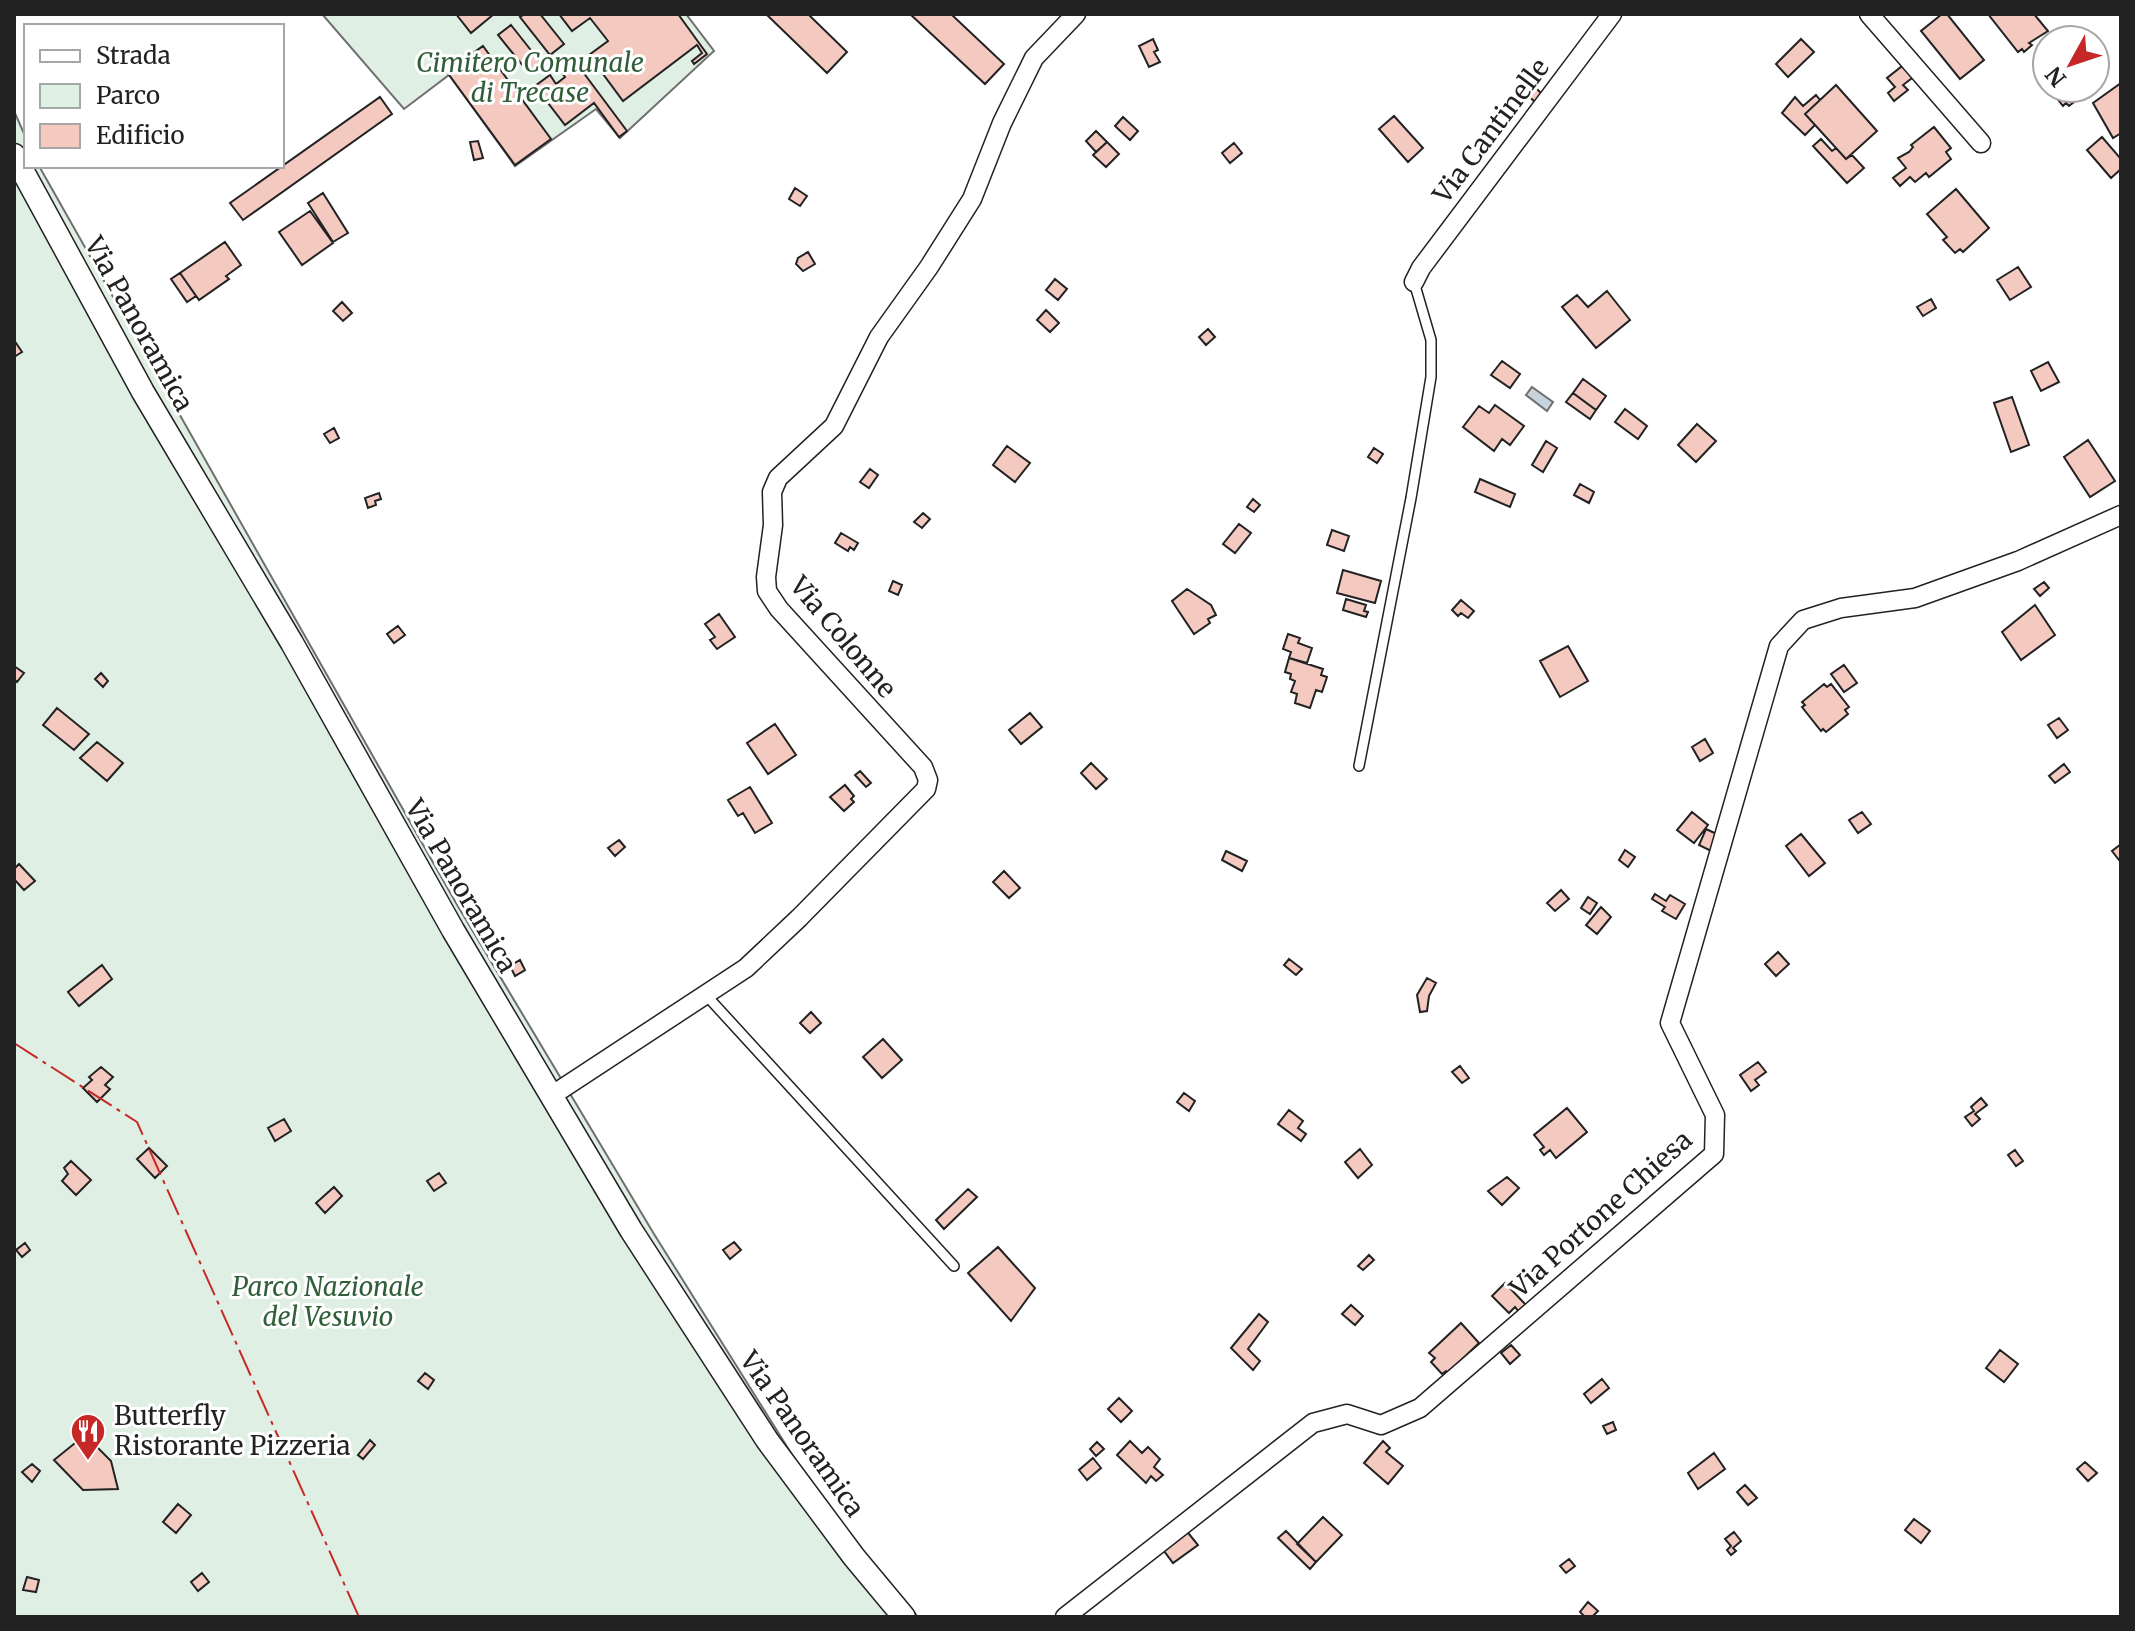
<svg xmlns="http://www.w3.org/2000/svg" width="2135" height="1631" viewBox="0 0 2135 1631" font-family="Merriweather,serif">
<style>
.green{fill:#e0efe3;stroke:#6f6f6f;stroke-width:2}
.water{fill:#c7d3dd;stroke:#6f6f6f;stroke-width:2}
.building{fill:#f3c9c0;stroke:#222;stroke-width:2}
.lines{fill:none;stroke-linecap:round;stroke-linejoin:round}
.service-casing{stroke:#222;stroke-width:12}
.minor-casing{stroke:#222;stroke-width:21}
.tertiary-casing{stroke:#222;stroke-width:25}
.service{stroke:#fff;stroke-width:9}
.minor{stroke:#fff;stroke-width:18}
.tertiary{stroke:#fff;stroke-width:22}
.power{stroke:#c62828;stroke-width:2;stroke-dasharray:28 6 4 6;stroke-linecap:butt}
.labels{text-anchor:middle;stroke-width:6;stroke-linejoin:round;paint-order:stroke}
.park-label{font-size:26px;font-style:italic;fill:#2f5e38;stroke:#fff}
.street-label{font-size:26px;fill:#222;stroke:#fff}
.poi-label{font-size:26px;fill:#222;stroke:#fff;text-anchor:start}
</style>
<rect width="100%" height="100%" fill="#fff"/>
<!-- green -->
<path class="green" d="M322,14h364l28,37 -94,87 -24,-29 -81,57 -66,-91 -45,34z
M14,111l12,27v28h13l417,737 198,331 167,267 97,116h-904z"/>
<!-- water -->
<path class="water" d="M1532,387l21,15 -6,9 -21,-16z"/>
<!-- building -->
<path class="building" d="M456,14h38l-23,19z
M525,14h15l24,30 -14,11 -30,-38z
M559,14h119l29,40 -13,10 -2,-3 10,-8 -5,-8 -74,56 -34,-46 19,-14 -18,-23 -18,13z
M766,14h42l39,38 -20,21z
M910,14h41l53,50 -19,20z
M1942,14h5l37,46 -24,19 -39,-48z
M1988,14h46l14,17 -19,12 3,2 -8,7 -2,-3 -4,3z
M511,25l30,38 -13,9 -30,-37z
M1153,39l5,11 -4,2 6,10 -11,5 -10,-21z
M1801,39l13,13 -26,25 -12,-13z
M483,46l68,93 -36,26 -68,-93z
M2047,58v27l-13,-16 3,-2 -2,-3z
M574,60l53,71 -8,6 -25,-34 -29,22 -30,-39 15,-11 6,9 9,-7 -5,-7z
M1906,63l10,12 -13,10 5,5 -14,11 -6,-8 7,-6 -8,-9z
M2121,83v50l-8,5 -20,-35z
M1532,84l10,10 -7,8 -11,-10z
M1836,85l41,46 -31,28 -41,-45z
M2049,88h41v1l-6,5 -2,-3 -10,8 2,3 -5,4 -3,-3 -3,3z
M1816,95l4,5 -15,14 10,11 -10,10 -23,-22 13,-16 8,9z
M380,97l12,17 -149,106 -13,-17z
M1394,116l29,32 -15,14 -29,-33z
M1123,117l15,14 -8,9 -15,-14z
M1934,127l17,21 -5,4 5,7 -22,18 -3,-4 -11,9 -5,-5 -10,9 -7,-8 13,-10 -8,-10 11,-6 4,-5 -2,-2z
M1096,131l11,11 -11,10 -10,-11z
M2102,137l19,22v10l-10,9 -24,-28z
M1821,139l11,12 4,-3 10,11 6,-4 12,13 -17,15 -34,-37z
M478,141l5,17 -9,2 -4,-18z
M1107,142l12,12 -13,13 -13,-12z
M1234,143l8,10 -12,10 -8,-10z
M795,188l12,8 -7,10 -11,-7z
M1956,189l33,39 -26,24 -3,-3 -5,4 -12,-13 4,-3 -20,-23z
M323,193l25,40 -15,9 -25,-39z
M310,211l23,32 -31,22 -23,-33z
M225,242l16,23 -15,11 3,3 -30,21 -19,-27z
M808,252l7,12 -12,7 -7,-7 2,-6z
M2018,267l13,20 -21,13 -13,-20z
M180,273l16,23 -9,6 -16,-23z
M1055,279l12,10 -9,11 -12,-10z
M1607,291l23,29 -34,28 -34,-41 15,-12 11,12z
M1931,299l5,9 -13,8 -6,-9z
M342,302l10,11 -9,8 -10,-10z
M1046,310l13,13 -9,9 -13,-12z
M1208,329l7,8 -9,8 -7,-8z
M14,340l8,12 -8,5z
M1502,361l18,13 -10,14 -19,-13z
M2048,362l11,20 -18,9 -10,-20z
M1583,379l23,17 -10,14 -23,-17z
M1573,393l23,17 -6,9 -24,-17z
M2012,397l17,48 -18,7 -17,-49z
M1495,405l29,21 -14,19 -8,-6 -8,12 -31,-24 16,-21 10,7z
M1625,409l22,17 -9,13 -23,-17z
M1697,424l19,17 -20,21 -18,-17z
M334,428l5,10 -9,5 -6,-9z
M2088,440l27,41 -25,16 -26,-40z
M1546,441l11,7 -14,24 -11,-7z
M1007,446l23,17 -15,19 -22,-17z
M1374,448l9,6 -6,9 -9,-6z
M870,469l8,6 -9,13 -9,-6z
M1480,479l35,15 -5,13 -35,-15z
M1580,484l14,8 -5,11 -15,-8z
M379,493l2,6 -6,2 1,4 -8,3 -3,-10z
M1253,499l7,6 -6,7 -7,-5z
M923,513l7,6 -8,9 -8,-6z
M1239,524l12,9 -16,20 -12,-9z
M1332,530l17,6 -5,15 -17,-6z
M841,533l17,10 -4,7 -4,-3 -2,4 -13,-8z
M1343,570l38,11 -6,22 -38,-10z
M893,581l9,4 -4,10 -9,-4z
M2044,582l5,6 -9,8 -6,-7z
M1187,589l24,16 5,10 -8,4 2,4 -16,11 -22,-33z
M1346,599l20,6 -2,6 4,1 -2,5 -23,-7z
M1461,600l13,11 -6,7 -7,-5 -3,3 -6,-6z
M2035,605l20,30 -34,25 -19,-28z
M719,614l16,23 -18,12 -7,-9 5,-3 -10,-13z
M398,626l7,9 -11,8 -7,-9z
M1288,634l12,4 -2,5 14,5 -5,15 -18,-5 2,-6 -8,-3z
M1568,646l20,35 -28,16 -20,-36z
M1289,658l34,11 -2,6 6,2 -5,15 -6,-2 -6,18 -15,-5 2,-9 -6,-2 4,-11 -5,-2 1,-5 -6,-2z
M1844,665l13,18 -13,9 -13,-18z
M14,666l10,7 -7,9 -3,-3z
M101,673l7,8 -5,6 -8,-8z
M1824,684l3,3 4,-3 18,23 -4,3 3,4 -22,18 -3,-3 -2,2 -19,-24 3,-2 -3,-3z
M57,708l32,26 -15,16 -31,-25z
M1030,713l12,14 -21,17 -12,-14z
M2059,718l9,12 -11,8 -9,-13z
M775,724l21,31 -28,19 -21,-31z
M1705,739l8,14 -13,8 -8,-14z
M97,742l26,21 -16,18 -27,-23z
M1091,763l16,16 -11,10 -15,-16z
M2064,764l6,8 -15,11 -6,-7z
M860,771l11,12 -5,4 -11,-12z
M845,785l9,11 -3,3 3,3 -10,9 -14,-14z
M750,787l22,36 -17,10 -12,-20 -5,3 -10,-16z
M1692,812l16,13 -14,18 -17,-13z
M1862,812l9,12 -13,9 -9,-13z
M1706,829l15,7 -8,16 -14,-7z
M1801,834l24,29 -16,13 -23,-30z
M619,840l6,7 -10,9 -7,-8z
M2121,844v15l-2,1 -7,-9z
M1625,850l10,7 -7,10 -9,-7z
M1226,851l21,10 -5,10 -20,-11z
M19,864l16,17 -11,9 -10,-11v-10z
M1004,871l16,17 -11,10 -16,-16z
M1561,890l8,9 -14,12 -8,-8z
M1655,894l11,7 4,-6 15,9 -9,15 -14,-8 3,-4 -13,-8z
M1588,897l9,6 -7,11 -9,-6z
M1601,907l10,10 -14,17 -11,-9z
M1778,952l11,12 -13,12 -11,-12z
M1289,959l13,10 -6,6 -12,-10z
M520,960l5,10 -10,6 -5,-10z
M102,965l10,14 -33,27 -11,-14z
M1427,978l9,5 -7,13 -2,15 -7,1 -3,-17z
M811,1012l10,11 -11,10 -10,-10z
M883,1039l19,21 -20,18 -19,-21z
M1758,1062l8,10 -11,8 4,5 -8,6 -11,-16z
M1460,1066l9,12 -7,5 -10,-11z
M101,1067l12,10 -8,8 5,4 -13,13 -14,-14 9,-8 -3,-3z
M1184,1093l11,8 -6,10 -12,-9z
M1981,1098l6,7 -12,9 5,5 -8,7 -7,-9 9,-6 -3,-4z
M1567,1108l20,24 -31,26 -6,-8 -6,5 -4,-5 4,-3 -10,-12z
M1289,1110l14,11 -5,7 8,6 -5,7 -23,-17z
M284,1119l7,12 -16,10 -7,-13z
M149,1148l18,18 -12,12 -18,-19z
M1360,1149l12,16 -14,13 -13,-16z
M2015,1150l8,11 -7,5 -8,-11z
M71,1161l20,19 -15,15 -14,-14 6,-7 -4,-6z
M439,1173l7,10 -12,8 -7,-10z
M1507,1177l12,11 -17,17 -14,-14z
M334,1187l8,9 -17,17 -9,-10z
M968,1189l9,8 -33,32 -8,-9z
M734,1242l7,8 -11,9 -7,-9z
M25,1243l5,7 -8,7 -6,-7z
M998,1247l37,41 -24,33 -43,-48z
M1369,1255l5,5 -11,10 -5,-4z
M1505,1283l21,22 -7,7 -4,-5 -6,6 -17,-17z
M1351,1305l12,11 -8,9 -13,-11z
M1259,1314l9,8 -20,27 12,12 -7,9 -22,-22z
M1461,1323l18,20 -24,23 4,4 -8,7 -5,-6 -4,3 -11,-12 4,-4 -6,-5z
M1511,1345l9,10 -10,9 -9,-11z
M2000,1350l18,14 -14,18 -18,-14z
M425,1373l9,7 -6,9 -10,-8z
M1602,1379l7,9 -18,15 -7,-9z
M1119,1398l13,13 -11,11 -13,-13z
M1613,1422l3,8 -9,4 -4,-8z
M85,1435l26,26 7,28 -35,1 -29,-30z
M370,1440l5,5 -12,14 -5,-4z
M1130,1441l12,12 6,-6 12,12 -6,8 9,8 -7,6 -5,-5 -5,7 -29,-28z
M1383,1441l7,7 -4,4 17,14 -15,18 -24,-21z
M1097,1442l7,7 -8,7 -6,-7z
M1714,1453l11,16 -27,20 -10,-16z
M1093,1458l8,10 -14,12 -8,-10z
M2085,1462l12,11 -9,8 -11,-12z
M32,1464l8,7 -8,11 -10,-10z
M1745,1485l12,13 -9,7 -11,-13z
M178,1504l13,11 -15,18 -13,-11z
M1323,1517l19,18 -26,27 -19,-18z
M1914,1519l16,12 -9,12 -16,-13z
M1185,1529l13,16 -25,18 -12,-16z
M1286,1531l30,31 -6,7 -32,-31z
M1734,1532l7,9 -8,7 3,3 -5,4 -4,-5 4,-4 -6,-7z
M1569,1559l6,7 -9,7 -6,-7z
M202,1573l7,9 -11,9 -7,-9z
M27,1577l12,3 -3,12 -13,-2z
M1588,1602l10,9 -6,6h-7l-5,-5z"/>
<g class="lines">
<!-- service casing -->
<g class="service-casing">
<path id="service" d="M1359,766l52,-268 20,-121v-37l-17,-58
M706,995l248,271"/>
</g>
<!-- minor casing -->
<g class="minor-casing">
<path id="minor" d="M1869,14l112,129
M1414,282l7,-14 191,-254
M551,1096l195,-128 53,-50 127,-129 2,-9 -5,-13 -144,-158 -12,-18 -1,-14 7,-52 -1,-33 6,-14 56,-52 45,-89 50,-70 43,-68 30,-76 32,-65 42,-44
M1065,1617l248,-194 34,-9 34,11 39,-17 294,-254 1,-39 -45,-92 109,-377 24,-26 38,-12 74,-10 103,-37 103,-46"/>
</g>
<!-- tertiary casing -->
<g class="tertiary-casing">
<path id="tertiary" d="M14,155l129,237 149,251 161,287 178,300 136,210 87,117 50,60"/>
</g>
<!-- service -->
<use href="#service" class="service"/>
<!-- minor -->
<use href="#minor" class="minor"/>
<!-- tertiary -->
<use href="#tertiary" class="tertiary"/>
<!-- power -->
<path class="power" d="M14,1043l123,79 222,495"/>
</g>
<!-- icons -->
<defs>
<g id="restaurant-pin" transform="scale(1.8)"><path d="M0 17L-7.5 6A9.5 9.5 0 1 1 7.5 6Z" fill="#c62828" stroke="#fff"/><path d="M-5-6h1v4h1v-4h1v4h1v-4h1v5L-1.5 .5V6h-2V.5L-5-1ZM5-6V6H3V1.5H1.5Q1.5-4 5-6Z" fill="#fff"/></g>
</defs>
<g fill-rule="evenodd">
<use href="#restaurant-pin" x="88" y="1431"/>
</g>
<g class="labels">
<!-- park labels -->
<g class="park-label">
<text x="530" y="72">Cimitero Comunale<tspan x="530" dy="30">di Trecase</tspan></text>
<text x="328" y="1296">Parco Nazionale<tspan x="328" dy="30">del Vesuvio</tspan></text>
</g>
<!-- street labels -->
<g class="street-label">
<text transform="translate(1491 131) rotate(-53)" y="9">Via Cantinelle</text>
<text transform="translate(139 324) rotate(61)" y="9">Via Panoramica</text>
<text transform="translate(843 637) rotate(50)" y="9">Via Colonne</text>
<text transform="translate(461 886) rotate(60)" y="9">Via Panoramica</text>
<text transform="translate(1601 1214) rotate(-42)" y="9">Via Portone Chiesa</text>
<text transform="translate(802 1434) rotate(55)" y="9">Via Panoramica</text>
</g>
<!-- poi labels -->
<g class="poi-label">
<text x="114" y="1425">Butterfly<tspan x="114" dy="30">Ristorante Pizzeria</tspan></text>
</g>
</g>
<!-- border -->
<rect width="2135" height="1631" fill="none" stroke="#222222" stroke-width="32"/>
<!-- legend -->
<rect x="24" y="24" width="260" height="144" fill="#ffffff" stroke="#a7a7a7" stroke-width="2"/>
<rect x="40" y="50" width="40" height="12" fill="#ffffff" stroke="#a7a7a7" stroke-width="2"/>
<text x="96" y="64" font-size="24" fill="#222222">Strada</text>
<rect x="40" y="84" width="40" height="24" fill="#e0efe3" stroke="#a7a7a7" stroke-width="2"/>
<text x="96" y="104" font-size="24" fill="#222222">Parco</text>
<rect x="40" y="124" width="40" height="24" fill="#f3c9c0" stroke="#a7a7a7" stroke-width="2"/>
<text x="96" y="144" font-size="24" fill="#222222">Edificio</text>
<!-- north arrow -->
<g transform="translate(2071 64) rotate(230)"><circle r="38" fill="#ffffff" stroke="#a7a7a7" stroke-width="2"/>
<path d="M0-6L14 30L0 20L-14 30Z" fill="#c62828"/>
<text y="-12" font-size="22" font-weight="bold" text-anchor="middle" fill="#222222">N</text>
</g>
</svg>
